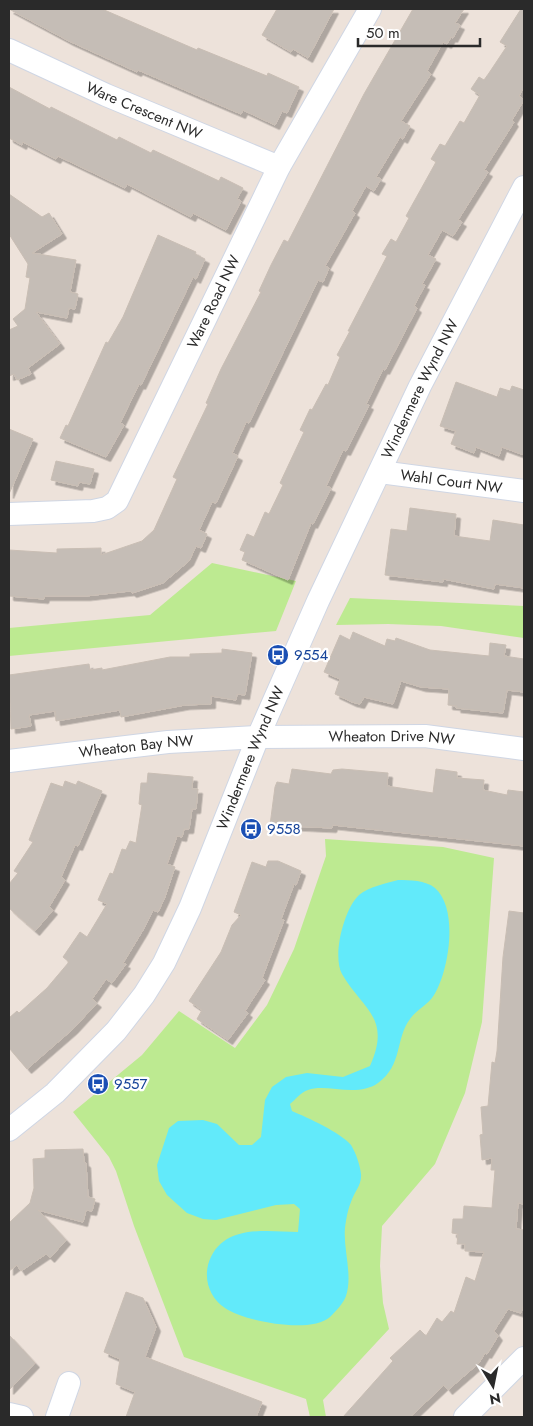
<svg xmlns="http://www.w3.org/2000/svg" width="533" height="1426" viewBox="0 0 533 1426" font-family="Jost,sans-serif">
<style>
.green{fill:#bdea91}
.water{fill:#62eafa}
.building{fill:#c5bdb6;stroke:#c9beb4;filter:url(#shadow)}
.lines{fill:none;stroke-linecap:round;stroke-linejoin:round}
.minor-casing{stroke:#cfd6e4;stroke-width:24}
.minor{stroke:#fff;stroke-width:22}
.labels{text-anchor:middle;stroke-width:4.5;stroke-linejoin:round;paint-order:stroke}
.street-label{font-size:15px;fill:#2a2a2a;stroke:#fff}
.transit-label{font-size:15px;fill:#164399;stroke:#fff;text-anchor:start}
</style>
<defs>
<filter id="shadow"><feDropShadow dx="4.5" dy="4.5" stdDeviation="0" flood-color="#0004"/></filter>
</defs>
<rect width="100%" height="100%" fill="#ede2da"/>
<!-- green -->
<path class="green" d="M212,563l84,18 -20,50 -267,25v-28l141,-13z
M350,598l174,8v32l-83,-12 -53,-2 -52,1z
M325,839l118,8 51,11 -12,164 -17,71 -30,71 -53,62 -2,40 3,37 6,26 -66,71 3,17h-16l-4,-18 -122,-42 -50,-131 -18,-55 -7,-14 -36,-45 69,-57 37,-44 56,37 32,-43 27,-56 32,-93z"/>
<!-- water -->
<path class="water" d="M398,880c12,0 27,0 37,8 24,21 14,83 -1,107 -6,10 -18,15 -24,24 -15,20 -7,46 -32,64 -21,15 -52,0 -70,7 -7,2 -13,10 -18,14l2,7c16,7 48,21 59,34 5,8 9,20 10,29 1,11 -7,18 -10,28 -3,7 -5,17 -6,26 -2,21 8,47 1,68 -3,8 -10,15 -16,21 -19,17 -85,5 -105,-9 -14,-9 -21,-26 -17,-43 12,-41 56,-34 90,-33l2,-23 -6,-5 -18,1 -60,15 -13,-1 -16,-6 -20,-18 -8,-14 -2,-16 12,-37 9,-7 25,-1 14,4 22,21h13l9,-8 4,-37 7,-13 14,-10 21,-4 36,4 27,-11c22,-49 -8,-57 -28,-92 -10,-18 2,-65 17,-79 9,-8 28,-12 39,-15z"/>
<!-- building -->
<path class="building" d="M9,9h93l95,41 1,-2 69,28 1,-3 31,14 -12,26 -5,-2 -7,14 -32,-15 -2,4 -103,-44 -1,2 -68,-31z
M277,9h57l-26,49 -15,-9 -2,3 -29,-17z
M413,9h51l-9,14 5,2 -7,13 -2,-1 -4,7 -4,-2 -16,29 4,3 -30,47 9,5 -7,13 -3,-2 -24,40 5,2 -7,12 -8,-5 -14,25 3,2 -30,53 4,2 -6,14 -5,-2 -69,143 -3,-1 -14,31 6,3 -22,47 -4,-1 -13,28 8,4 -6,14 -5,-2 -7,15 -26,22 -31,10 -2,-2 -44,5h-41l-1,3 -35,-3v-46l48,3v-4l44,-1v7l41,-14 12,-11 23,-51 -4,-2 35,-73 -2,-1 15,-34 40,-77 -2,-1 12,-26 13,-25 4,2 76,-148z
M521,9h3v78l-5,9 5,4 -12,20 2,2 -30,48 4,2 -30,48 4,2 -9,14 -11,-6 -14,25 8,4 -14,25 3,1 -11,21 3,2 -32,62 -2,-1 -17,35 3,1 -23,46 -3,-1 -17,36 5,2 -18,36 -2,-1 -23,57 -46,-20 3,-8 -5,-2 7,-16 7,3 11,-25 4,2 14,-29 -3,-2 24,-51 -4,-2 10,-21 2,1 14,-26 2,1 12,-28 -3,-2 13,-24h-2l39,-75 -5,-2 9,-15 5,3 13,-24 -3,-2 30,-54 -5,-3 9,-15 5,2 15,-25 4,2 16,-28 -9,-6 8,-12 5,3 5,-7 18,-27 -7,-4z
M9,87l41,22 1,-2 66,33 2,-3 32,16 2,-3 66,31 2,-4 22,11 -6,11 4,2 -15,29 -33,-17 -2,4 -64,-33 -2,4 -67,-32 -2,3 -33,-17 -1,3 -13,-7z
M9,194l33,23 7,-4 13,21 -30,19 44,7 -6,32 8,2 -3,15 -6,-1 -2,10 -31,-6 24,32 -32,24 3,6 -14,6 -3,-6 -5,2v-46l9,-4 -5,-7 12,-10 5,-31 -4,-1 2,-13 -19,-30z
M158,235l38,17 -1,2 10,5 -9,20 -3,-2 -52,108 -2,-1 -19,39 4,2 -18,32 -46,-19 6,-13 2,1 38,-84 2,1 15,-26z
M456,382l41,15 3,-9 10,3 2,-5 12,4v65l-22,-8 -3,9 -23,-9 -2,6 -23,-9 5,-13 -16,-5z
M9,429l24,10 -24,55z
M56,461l38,8 -4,15 -11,-2 -1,4 -27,-6z
M410,508l46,6 -2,22 36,5 3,-21 31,5v63l-29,-4 -1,5 -51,-10v3l-58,-7 6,-46 16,2z
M353,632l32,14 2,-7 8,2 1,-3 34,12 59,6 1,-13 16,2 -2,11 20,3v33l-17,-2 -4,23 -47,-5 1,-2 -9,-1 1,-16 -28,-2 -20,-6 -8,23 -29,-7 -4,7 -8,-2 -17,-8 5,-15 -16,-7 16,-37 10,5z
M222,649l30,4 -7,42 -8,-1 -1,6 -25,-4v8l-26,1 -64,12 -1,-7 -64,11 -1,-10 -26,4 2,11 -20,3 -2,-54 80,-11 1,6 12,-2v2l68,-13h20v-3l32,-1z
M292,769l39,5 2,-4 9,-1 46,4 -1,13 46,7 3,-24 21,3v6l27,2 -1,10 24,5 1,-5 16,2v54l-191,-21 -1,3 -62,-3 5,-38 2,-5 12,2z
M148,773l45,4 -1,12h6l-2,20h-4l-3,20h-5l-2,8 -5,-1 -10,28 8,3 -10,30 -7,15 -5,-2 -10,20 -20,33 3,1 -14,19 -6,-4 -14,20 5,4 -24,26 -46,40 -18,-21v-30l8,-7 2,2 28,-25 22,-26 -6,-5 17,-25 7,5 20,-33 -9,-4 12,-27 3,1 9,-25 4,1 4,-9 6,2 6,-38 -3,-1 2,-21h6z
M65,781l11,4 2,-4 24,10 -24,55 -3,-1 -14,32 4,3 -16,27 4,3 -18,21 -26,-23v-24l9,-11 -4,-2 19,-29 -4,-2 22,-57 12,4z
M268,861h10l23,10 -5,14 -2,-1 -9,24 -4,11 3,1 -22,58 3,2 -20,31 3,2 -20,27 -31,-21 5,-9 -13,-9 32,-49 11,-27 9,-10 -7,-3 18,-50 14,5z
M509,911l15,2v291l-6,-1 -2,26 8,1v73l-3,10 -13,-4 -14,22 4,5 -11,18 -2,-1 -6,10 -31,27 -4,-5 -34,32h-67l50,-56 -3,-3 30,-28 6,6 11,-18 5,4 9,-11 3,2 12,-36 9,4 9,-29 -19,-1v-7h-8l1,-10 -6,-1 1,-14h10l1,-13 28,2 3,-38h-4l1,-12 -10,2 -2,-25 3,-1 -2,-27 7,-1 4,-44 3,1 2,-12 6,-94z
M83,1149l1,13 2,1 2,34 7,2 -3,12 -6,-1 -3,12 -45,-12 28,30 -16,18 -4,-4 -25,17 -4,-6 -8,6v-48l21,-20 4,-15 -1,-29 12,-1v-8z
M126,1292l17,6 13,29 -11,30 117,45 -6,15h-130l9,-25 -19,-8 4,-25 -16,-7z
M9,1335l26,28 -26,27z"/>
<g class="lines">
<!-- minor casing -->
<g class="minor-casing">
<g id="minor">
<path id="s1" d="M9,50l97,45 173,72"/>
<path id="s2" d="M380,472l144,19"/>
<path id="s3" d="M9,514l84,-3 14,-3 10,-7 162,-334 91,-158"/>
<path id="s4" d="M9,761l159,-19 90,-5 167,-1 99,13"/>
<path id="s5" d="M9,1130l46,-37 61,-62 28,-36 20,-32 26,-55 68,-171 60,-136 102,-215 104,-199"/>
<path d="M9,1414l13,3"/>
<path d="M57,1417l12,-34"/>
<path d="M465,1417l59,-59"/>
</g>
</g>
<!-- minor -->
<use href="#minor" class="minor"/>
</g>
<!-- icons -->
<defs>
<g id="bus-disc" transform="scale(1.125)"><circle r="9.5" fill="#1a4fb4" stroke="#fff"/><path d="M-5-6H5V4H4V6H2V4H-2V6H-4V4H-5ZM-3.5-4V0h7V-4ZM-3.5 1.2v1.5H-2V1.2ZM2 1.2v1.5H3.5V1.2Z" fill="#fff"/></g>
</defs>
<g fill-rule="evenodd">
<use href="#bus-disc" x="278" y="655"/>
<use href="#bus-disc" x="251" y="829"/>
<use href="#bus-disc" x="98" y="1084"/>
</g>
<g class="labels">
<!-- street labels -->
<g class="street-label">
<text dy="5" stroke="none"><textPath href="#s1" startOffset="148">Ware Crescent NW</textPath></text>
<text dy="5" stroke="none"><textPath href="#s3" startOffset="332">Ware Road NW</textPath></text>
<text dy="5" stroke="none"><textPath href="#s5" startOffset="858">Windermere Wynd NW</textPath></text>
<text dy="5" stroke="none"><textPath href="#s2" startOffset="72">Wahl Court NW</textPath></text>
<text dy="5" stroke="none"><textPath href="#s4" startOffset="384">Wheaton Drive NW</textPath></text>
<text dy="5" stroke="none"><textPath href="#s4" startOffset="128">Wheaton Bay NW</textPath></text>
<text dy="5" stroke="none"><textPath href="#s5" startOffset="452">Windermere Wynd NW</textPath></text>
</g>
<!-- transit labels -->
<g class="transit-label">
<text x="294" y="660">9554</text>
<text x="267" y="834">9558</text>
<text x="114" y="1089">9557</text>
</g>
</g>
<!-- border -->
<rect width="533" height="1426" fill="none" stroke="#2a2a2a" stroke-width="20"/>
<!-- north arrow -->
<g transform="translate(493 1386) rotate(170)" stroke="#ffffff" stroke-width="4" paint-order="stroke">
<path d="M0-4L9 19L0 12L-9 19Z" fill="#2a2a2a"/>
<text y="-8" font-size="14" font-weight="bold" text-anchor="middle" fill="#2a2a2a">N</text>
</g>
<!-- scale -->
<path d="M358 38v8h122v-8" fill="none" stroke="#2a2a2a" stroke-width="2.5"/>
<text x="366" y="38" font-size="15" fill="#2a2a2a" stroke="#ffffff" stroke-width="4" paint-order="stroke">50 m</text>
</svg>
